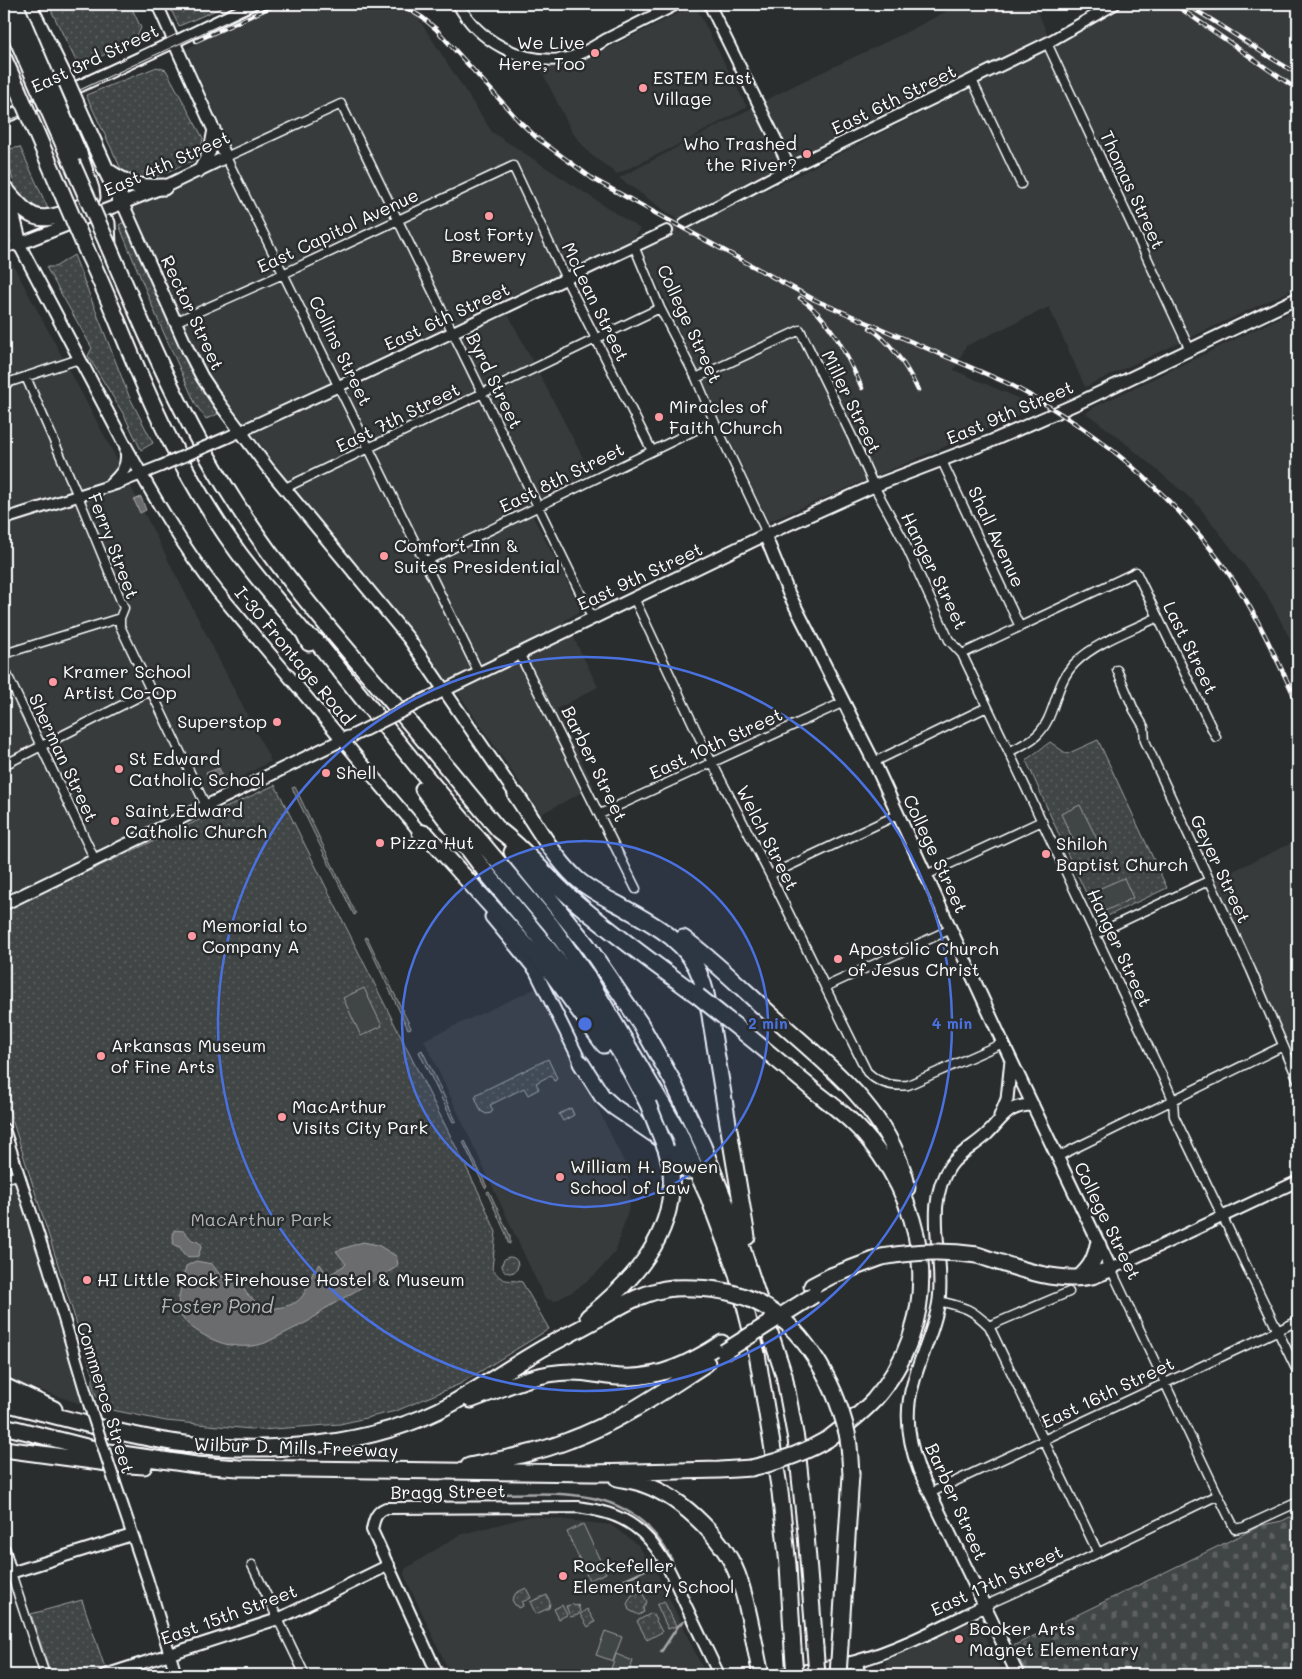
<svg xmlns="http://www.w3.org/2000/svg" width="1302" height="1679" viewBox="0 0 1302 1679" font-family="Mali,sans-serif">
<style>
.built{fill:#373a3b}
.grass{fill:url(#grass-dots);stroke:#a0a2a2}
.cemetery{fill:url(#cemetery-stones);stroke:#a0a2a2}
.pitch{fill:#414445;stroke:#a0a2a2}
.water{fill:#6a6c6d;stroke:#a6a7a7}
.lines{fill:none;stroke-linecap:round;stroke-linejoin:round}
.stream{stroke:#a6a7a7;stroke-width:2.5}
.tertiary-tunnel{stroke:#3f4243;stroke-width:10;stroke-dasharray:10 5;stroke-linecap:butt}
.minor-casing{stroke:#fff;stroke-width:11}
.tertiary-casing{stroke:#fff;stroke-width:14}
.secondary-casing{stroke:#fff;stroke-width:15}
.motorway-casing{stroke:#fff;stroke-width:19}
.minor{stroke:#2a2d2e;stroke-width:8}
.tertiary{stroke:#2a2d2e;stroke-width:10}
.secondary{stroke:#2a2d2e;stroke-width:11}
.motorway{stroke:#2a2d2e;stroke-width:15}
.tram{stroke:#fff;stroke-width:1}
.rail-casing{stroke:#fff;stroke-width:4.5}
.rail{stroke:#2a2d2e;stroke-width:2.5;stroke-dasharray:8;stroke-linecap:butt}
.tertiary-bridge-casing{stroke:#fff;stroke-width:14;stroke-linecap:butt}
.secondary-bridge-casing{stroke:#fff;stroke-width:15;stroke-linecap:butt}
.motorway-bridge-casing{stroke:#fff;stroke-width:19;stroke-linecap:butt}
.tertiary-bridge{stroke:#2a2d2e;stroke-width:10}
.secondary-bridge{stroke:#2a2d2e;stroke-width:11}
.motorway-bridge{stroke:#2a2d2e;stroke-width:15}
.ring{fill:none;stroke:#4a71e0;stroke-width:2.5}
.poi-dot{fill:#ff9aa2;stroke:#2a2d2e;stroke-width:2}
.labels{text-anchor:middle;stroke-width:5;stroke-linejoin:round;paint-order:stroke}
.poi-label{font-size:18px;fill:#fff;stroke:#2a2d2e;text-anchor:start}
.street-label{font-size:18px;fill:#fff;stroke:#2a2d2e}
.park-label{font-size:18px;fill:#b3b4b5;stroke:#2a2d2e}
.water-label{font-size:19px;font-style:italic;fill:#b4b6b6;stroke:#2a2d2e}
.centre{fill:#4a71e0;stroke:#2a2d2e;stroke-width:2.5}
.ring-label{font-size:15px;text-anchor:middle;font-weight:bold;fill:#4a71e0;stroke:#2a2d2e;stroke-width:5;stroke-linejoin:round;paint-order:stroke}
</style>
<defs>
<pattern id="grass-dots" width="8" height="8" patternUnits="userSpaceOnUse" patternTransform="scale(1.25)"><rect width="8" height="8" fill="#414445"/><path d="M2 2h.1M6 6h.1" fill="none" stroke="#5e6061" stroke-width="1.8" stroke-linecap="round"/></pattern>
<pattern id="cemetery-stones" width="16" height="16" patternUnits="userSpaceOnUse" patternTransform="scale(1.25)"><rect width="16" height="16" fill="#414445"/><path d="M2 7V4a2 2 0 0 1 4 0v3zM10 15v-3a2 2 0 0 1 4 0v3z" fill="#5e6061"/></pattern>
</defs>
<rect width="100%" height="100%" fill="#2a2d2e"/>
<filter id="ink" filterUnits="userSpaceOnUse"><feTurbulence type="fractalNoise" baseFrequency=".02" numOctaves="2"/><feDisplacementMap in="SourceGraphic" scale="10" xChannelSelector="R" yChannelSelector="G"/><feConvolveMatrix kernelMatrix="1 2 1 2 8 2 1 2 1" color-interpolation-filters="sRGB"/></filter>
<g filter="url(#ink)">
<!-- built -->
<path class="built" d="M280,4h129l83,128 148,97 -19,32 -113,53 83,159 -64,32 55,106 -17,9 33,67 -41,22 37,77 -53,28 -78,-114 -166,-207 -94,-125 -71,-163 104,-46 -50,-110z
M960,4h74l14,31 -370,185 -59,-42 176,-93 114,-54z
M1127,4h171v283l-213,100 -36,-80 -83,39 -12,24 84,37 -270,115 -126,-273 135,-64 282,-141z
M695,5l52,102 -61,34 -69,33 -27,-20 -18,-22 -32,-64 32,-4 24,-10z
M4,248l107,200 160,313 -267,145z
M1298,309v345l-32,-61 -69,-89 -79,-67 -32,-24 8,-6z
M1298,840v223l-84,-183z
M539,987l86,177 4,19 1,22 -15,47 -19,22 -22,17 -19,10 -10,-2 -121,-259z
M4,1105l76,267 10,35 -86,-29z
M531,1516l80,9 27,20 20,30 48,100h-255l-47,-100 1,-6 54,-34z
M976,1618l28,57h-122l5,-15z"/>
<!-- grass -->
<path class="grass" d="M48,4h82l11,24 -6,12 -56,27z
M168,4h-1h63l-51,22z
M157,67l9,3 37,68 -3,17 -8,6 -44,19h-10l-16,-9 -36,-76z
M20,147l30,66 -4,2 -26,-12 -16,-53z
M124,222c29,65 56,131 94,192l-12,5 -10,-14 -38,-85 -39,-95z
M74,255l55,141 24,47 -12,7 -17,-35 -36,-59 4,-8 -46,-81h9z
M1098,740l69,148 -68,32 -32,-67 -41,-93 24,-18 17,12z
M275,785l204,408 17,39 -4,37c14,16 13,9 30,13l27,47 -89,55 -64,27 -56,13 -79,6 -95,-9 -59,-12c-9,-7 -17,-22 -13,-33l-8,-23 -82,-259v-184z
M295,787l61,127 -2,1 -62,-127z
M367,937l44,91 -3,1 -43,-91z
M422,1050l34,71 -3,1 -34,-70z
M548,1059l9,19 -1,2 -2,1 -3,-6 -15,8 3,6 -11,6 -4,-7 -34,17 3,5 -2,3 -5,1 -5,-3 -6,-14 2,-3z
M571,1108l3,7 -11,6 -4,-7z
M465,1141l22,46 -2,1 -22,-46z
M489,1191l21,45v8l-2,-1 -2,-9 -19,-42z
M502 1265a8 8 0 1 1 16 0a8 8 0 1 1-16 0Z
M526,1588l5,10 -9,4 1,4 -4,2 -1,-2 -3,-1 -3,-5 4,-7z
M640,1593l3,1 4,8 -4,7 1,3 -5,3 -10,-5 -2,-6 5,-9z
M547,1595l3,8 -1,5 -13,6 -6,-12z
M82,1600l23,68 -23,7h-31l-20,-61z
M664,1601l12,25 -8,3 -11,-24z
M574,1604v2l4,-1 2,6 -2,4 -8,2 -4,-11z
M562,1605l5,10 -8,4 -5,-10z
M587,1609l8,13 -7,5 -8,-13z
M652,1613l10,19 -15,8 -10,-19z"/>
<!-- cemetery -->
<path class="cemetery" d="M1298,1513v162h-271l-14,-29 249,-121 20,-4z"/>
<!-- pitch -->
<path class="pitch" d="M1080,805l18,36 -20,9 -17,-36z
M1124,878l9,20 -28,13 -9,-21z
M364,988l18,38 -21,10 -18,-38z
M583,1524l23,49 -17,7 -22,-48z
M605,1631l17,6 -9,24 -17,-6z
M616,1654l17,7 -5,14h-19z"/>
<!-- water -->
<path class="water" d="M141,497l5,13 -6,3 -6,-13z
M219,768l3,6 -13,6 -3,-7z
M174,1230l10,1 8,9 6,2 4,3 -4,11c-10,2 -14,1 -18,-9l-6,-2 -1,-8z
M363,1242l15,3 18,11 2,8 -3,4 -72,42 -14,11 -44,22c-11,4 -23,4 -35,2 -15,-2 -49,-19 -52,-36 -1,-5 5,-33 7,-39l1,-4 10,-5 16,3 9,12 14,-1 12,19 18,16c26,-5 36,-3 45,-30 3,-7 4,-11 10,-16l8,12 18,-12 -10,-13z"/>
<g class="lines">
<!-- stream -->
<path class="stream" d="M478,1498l3,-4c76,1 149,-14 191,66l-1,1
M617,1583l34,-16h7
M661,1652l17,-26 5,-4"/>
<!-- tertiary-tunnel -->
<path class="tertiary-tunnel" d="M667,231l18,-8"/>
<!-- minor casing -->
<g class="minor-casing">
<path id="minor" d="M1047,43l143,307
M972,80l49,104
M634,246l26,62 36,70 18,43 50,106 1,8
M4,249l15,-5
M175,322l108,-48 230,-108 53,113 86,172
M26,377l52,119 46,112 -4,10v8l86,180
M696,378l104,-48 55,113 19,43 29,53 46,101 13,14 47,98 159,336 5,12 1,16 124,257
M4,384l75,-25
M942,461l78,166
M285,488l375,-180
M424,562l290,-141
M634,598l68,145 68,132 97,197c11,11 25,15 41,13l95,-42
M4,654l116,-36
M962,654l174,-82 80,165
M520,655l116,234
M4,668l91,192
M1117,670l17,40 10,17 1,14 106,229 47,110
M479,673l-253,-516 115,-53 252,515
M1009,752c9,-5 19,-9 27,-16 21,-19 17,-51 39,-73 21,-21 57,-33 83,-46
M874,762l113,-55
M4,765l146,-74
M600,814l244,-112
M770,875l127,-60
M926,875l116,-54
M1096,934l112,-53
M825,987l126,-58
M1057,1157l226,-111
M4,1179l14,-4
M1111,1269l107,226 17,34 9,-2 54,-25
M939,1301c25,6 32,7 50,25l109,227
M989,1326l80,-34
M930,1493l368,-172
M252,1565l53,110
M11,1573l34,102
M984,1606l58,-26 176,-85"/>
</g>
<!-- tertiary casing -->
<g class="tertiary-casing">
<path id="tertiary" d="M157,4l17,38 79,-38
M458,4c20,37 63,60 105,55 15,-2 30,-12 42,-19 24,-12 48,-24 72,-36
M709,4l81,164
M685,223l105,-55 257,-125 68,-39
M226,438l113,-52 328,-155
M4,519l112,-35 45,-18
M4,1129l45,139 41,139
M1111,1269l187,-88
M115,1483l32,95 29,97
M4,1549l7,24
M4,1575l128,-40
M105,1675l173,-56 111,-54
M438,1675l-66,-145c2,-11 4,-18 14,-22l192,-1c20,3 40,7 57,20 27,19 39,54 53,83 10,22 21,43 31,65"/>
</g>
<!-- secondary casing -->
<g class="secondary-casing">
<path id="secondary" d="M4,117l54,-21 116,-54 52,115 -62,30 -145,57c36,67 70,134 106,201 28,51 57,101 93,147l202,240 3,7
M199,171l11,-20 4,-22
M123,204l65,146 14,27 18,27 47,63 142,172 107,156
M109,486c12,-11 20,-19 17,-36
M765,535l24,59 85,168 129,281 108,226
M430,697l335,-162 109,-49 115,-44 87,-38 222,-106
M4,904l344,-167
M491,917l44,53 46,93
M1000,1116l7,-17 4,-39
M857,1661l1,14
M782,1675c25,-5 51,-8 75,-14 44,-12 86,-35 127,-55
M1018,1675l-99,-205c-11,-29 -15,-57 -6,-86 7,-28 22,-54 26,-84 6,-43 -16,-95 11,-134 9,-13 26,-21 37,-32 16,-16 20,-29 46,-29"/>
</g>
<!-- motorway casing -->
<g class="motorway-casing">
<path id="motorway" d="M28,4l40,81
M4,59l13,29
M83,119l23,51 17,34
M107,171c23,15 30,17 57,16
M5,189c24,28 31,37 69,21 7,-3 15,-6 18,-13l-1,-8 -17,-50
M6,193l13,51
M107,223l1,22c37,87 74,174 125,254 46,73 103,138 159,203 36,42 71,85 107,128 27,20 47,46 72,68 40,35 84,66 127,98
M89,256c29,61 50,125 81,184 23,45 50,90 81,129 17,22 36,43 53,64l5,10
M304,633l13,9 100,124 134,159 36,51 91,155 30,65 29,78 20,80 23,138 8,73 5,84
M423,789l61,81 60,73 38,49 41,65 25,47
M516,795c19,28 36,60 60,83 13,12 30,20 45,28 32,18 67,35 80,72 6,14 8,30 10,44l36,215
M420,832l6,2 127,141 51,70
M512,852l75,93 53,78 32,57 31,66 32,81 49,148 12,64 10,95 9,114
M683,938c30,21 56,48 83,72 49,45 111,89 134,153 3,8 7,17 7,25
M724,1017c30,23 59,48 88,72 20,16 41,31 57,51 63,77 73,182 5,260 -14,15 -30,27 -46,39
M581,1063l21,33 12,11 47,32 15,15 12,17
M977,1255c34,11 79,29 115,21 6,-2 13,-5 19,-7
M1080,1277c11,-10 15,-18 18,-32
M812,1286l19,-10 51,-19
M588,1317c45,-36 88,-82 83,-145 0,-7 -3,-15 -5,-23
M4,1386l50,23
M471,1400c33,-12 62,-27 98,-28 18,-1 36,5 53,5 38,2 70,-15 100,-34
M4,1403c57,14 114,31 173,40 88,12 197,4 276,-40 32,-18 62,-39 94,-57 15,-8 31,-16 47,-25 25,-14 49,-30 79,-33
M4,1426l98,25 94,14 43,3 352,5 129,-3 31,-2
M4,1449l111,15 29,2
M469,1466c35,-7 68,-13 101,-26 50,-18 93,-49 137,-77
M617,1478c9,2 18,3 26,6 40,14 85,58 97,98 10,30 14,62 21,93
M840,1645l11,-170"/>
</g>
<!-- minor -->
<use href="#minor" class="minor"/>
<!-- tertiary -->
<use href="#tertiary" class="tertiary"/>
<!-- secondary -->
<use href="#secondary" class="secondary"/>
<!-- motorway -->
<use href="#motorway" class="motorway"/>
<!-- tram -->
<path class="tram" d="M4,111l34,-12 203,-95
M4,122l37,-14 224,-104"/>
<!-- rail casing -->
<g class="rail-casing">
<path id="rail" d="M400,4l23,14 13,11 83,92 18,17 56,41 222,121 192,83c99,51 183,124 240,219 19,33 35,68 51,102
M1174,4l124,86
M1190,7c37,21 71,46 108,67
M196,41l81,-37
M800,298c32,22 46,56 62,90
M870,328c22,15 37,39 48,62"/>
</g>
<!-- rail -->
<use href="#rail" class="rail"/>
<!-- tertiary-bridge casing -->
<g class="tertiary-bridge-casing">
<path id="tertiary-bridge" d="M161,466l65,-28
M90,1407l25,76"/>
</g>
<!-- secondary-bridge casing -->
<g class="secondary-bridge-casing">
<path id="secondary-bridge" d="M352,736l78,-39"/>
</g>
<!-- motorway-bridge casing -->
<g class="motorway-bridge-casing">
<path id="motorway-bridge" d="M15,4l63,148
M4,9l104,236
M68,85l15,34
M17,88l72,168
M698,996l26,21
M648,1104l18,45
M882,1257c33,-6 62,-7 95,-2
M673,1288c26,-1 55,1 79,12 50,22 83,82 95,133 3,13 3,28 4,42
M724,1352l90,-57
M751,1468c27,-6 52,-14 77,-29
M815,1648l2,27
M793,1649l2,26
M838,1675l2,-30"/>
</g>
<!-- tertiary-bridge -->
<use href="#tertiary-bridge" class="tertiary-bridge"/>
<!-- secondary-bridge -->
<use href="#secondary-bridge" class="secondary-bridge"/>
<!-- motorway-bridge -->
<use href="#motorway-bridge" class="motorway-bridge"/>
</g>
</g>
<!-- distance rings -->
<circle cx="585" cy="1024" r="183" fill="#4a71e0" fill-opacity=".12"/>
<g class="ring">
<circle cx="585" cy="1024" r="183"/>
<circle cx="585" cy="1024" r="367"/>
</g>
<!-- markers -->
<g class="poi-dot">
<circle cx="595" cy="53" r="5"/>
<circle cx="643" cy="88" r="5"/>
<circle cx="807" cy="154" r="5"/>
<circle cx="489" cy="216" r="5"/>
<circle cx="659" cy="417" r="5"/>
<circle cx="384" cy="556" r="5"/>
<circle cx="53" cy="682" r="5"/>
<circle cx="277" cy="722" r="5"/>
<circle cx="119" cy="769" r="5"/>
<circle cx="326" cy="773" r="5"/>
<circle cx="115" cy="821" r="5"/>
<circle cx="380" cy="843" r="5"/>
<circle cx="1046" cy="854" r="5"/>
<circle cx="192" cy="936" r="5"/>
<circle cx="838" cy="959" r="5"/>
<circle cx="101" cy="1056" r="5"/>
<circle cx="282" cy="1117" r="5"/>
<circle cx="560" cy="1177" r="5"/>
<circle cx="87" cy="1280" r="5"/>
<circle cx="563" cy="1576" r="5"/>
<circle cx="959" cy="1639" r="5"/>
</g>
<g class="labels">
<!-- poi labels -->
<g class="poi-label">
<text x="585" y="49" text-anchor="end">We Live<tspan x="585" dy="21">Here, Too</tspan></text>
<text x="653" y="84">ESTEM East<tspan x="653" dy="21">Village</tspan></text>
<text x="797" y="150" text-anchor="end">Who Trashed<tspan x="797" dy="21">the River?</tspan></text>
<text x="489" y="241" text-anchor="middle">Lost Forty<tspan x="489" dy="21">Brewery</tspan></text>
<text x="669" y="413">Miracles of<tspan x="669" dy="21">Faith Church</tspan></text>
<text x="394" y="552">Comfort Inn &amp;<tspan x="394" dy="21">Suites Presidential</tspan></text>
<text x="63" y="678">Kramer School<tspan x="63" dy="21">Artist Co-Op</tspan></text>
<text x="267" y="728" text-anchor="end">Superstop</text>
<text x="129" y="765">St Edward<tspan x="129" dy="21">Catholic School</tspan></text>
<text x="336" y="779">Shell</text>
<text x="125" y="817">Saint Edward<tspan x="125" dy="21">Catholic Church</tspan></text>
<text x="390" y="849">Pizza Hut</text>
<text x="1056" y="850">Shiloh<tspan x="1056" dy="21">Baptist Church</tspan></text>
<text x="202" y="932">Memorial to<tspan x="202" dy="21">Company A</tspan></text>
<text x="848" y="955">Apostolic Church<tspan x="848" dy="21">of Jesus Christ</tspan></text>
<text x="111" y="1052">Arkansas Museum<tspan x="111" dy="21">of Fine Arts</tspan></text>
<text x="292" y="1113">MacArthur<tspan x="292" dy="21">Visits City Park</tspan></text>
<text x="570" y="1173">William H. Bowen<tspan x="570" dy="21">School of Law</tspan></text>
<text x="97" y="1286">HI Little Rock Firehouse Hostel &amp; Museum</text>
<text x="573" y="1572">Rockefeller<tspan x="573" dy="21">Elementary School</tspan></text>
<text x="969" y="1635">Booker Arts<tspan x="969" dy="21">Magnet Elementary</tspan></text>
</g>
<!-- street labels -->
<g class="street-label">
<text transform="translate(95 59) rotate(-25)" y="6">East 3rd Street</text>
<text transform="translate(894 100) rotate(-26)" y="6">East 6th Street</text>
<text transform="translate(167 164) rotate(-24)" y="6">East 4th Street</text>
<text transform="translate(1132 190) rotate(65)" y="6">Thomas Street</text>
<text transform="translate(338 231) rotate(-25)" y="6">East Capitol Avenue</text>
<text transform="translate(595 302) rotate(64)" y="6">McLean Street</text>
<text transform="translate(192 313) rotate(65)" y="6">Rector Street</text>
<text transform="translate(447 317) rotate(-25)" y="6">East 6th Street</text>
<text transform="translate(689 324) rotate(65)" y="6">College Street</text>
<text transform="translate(340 351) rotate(64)" y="6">Collins Street</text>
<text transform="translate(494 381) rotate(64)" y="6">Byrd Street</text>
<text transform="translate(851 402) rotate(64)" y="6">Miller Street</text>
<text transform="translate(1010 413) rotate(-23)" y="6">East 9th Street</text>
<text transform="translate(398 418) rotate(-26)" y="6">East 7th Street</text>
<text transform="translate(562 478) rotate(-26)" y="6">East 8th Street</text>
<text transform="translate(996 537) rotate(65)" y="6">Shall Avenue</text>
<text transform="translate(113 546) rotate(69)" y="6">Ferry Street</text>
<text transform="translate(934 571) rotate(64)" y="6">Hanger Street</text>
<text transform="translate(640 577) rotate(-25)" y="6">East 9th Street</text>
<text transform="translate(1190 648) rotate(64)" y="6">Last Street</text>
<text transform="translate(294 656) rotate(50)" y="6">I-30 Frontage Road</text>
<text transform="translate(716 744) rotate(-25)" y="6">East 10th Street</text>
<text transform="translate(63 758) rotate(65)" y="6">Sherman Street</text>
<text transform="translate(594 764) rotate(64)" y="6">Barber Street</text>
<text transform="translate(767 838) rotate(63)" y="6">Welch Street</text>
<text transform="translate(935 854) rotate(65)" y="6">College Street</text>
<text transform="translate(1220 869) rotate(65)" y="6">Geyer Street</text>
<text transform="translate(1119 948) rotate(65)" y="6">Hanger Street</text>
<text transform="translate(1107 1221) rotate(64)" y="6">College Street</text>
<text transform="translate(1108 1393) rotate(-25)" y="6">East 16th Street</text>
<text transform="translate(105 1398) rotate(73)" y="6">Commerce Street</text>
<text transform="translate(296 1448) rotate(2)" y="6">Wilbur D. Mills Freeway</text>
<text transform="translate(448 1492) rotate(-1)" y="6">Bragg Street</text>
<text transform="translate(956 1502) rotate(66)" y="6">Barber Street</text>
<text transform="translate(997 1581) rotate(-25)" y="6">East 17th Street</text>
<text transform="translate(229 1615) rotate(-20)" y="6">East 15th Street</text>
</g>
<!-- park labels -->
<g class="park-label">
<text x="261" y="1226">MacArthur Park</text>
</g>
<!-- water labels -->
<g class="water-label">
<text x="217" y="1313">Foster Pond</text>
</g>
</g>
<circle cx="585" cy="1024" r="8" class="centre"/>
<g class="ring-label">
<text x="768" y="1029">2 min</text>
<text x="952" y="1029">4 min</text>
</g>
<!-- margin -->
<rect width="1302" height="1679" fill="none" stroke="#2a2d2e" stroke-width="20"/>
<rect x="10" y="10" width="1282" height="1659" fill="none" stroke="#fff" stroke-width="2" filter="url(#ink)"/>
</svg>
